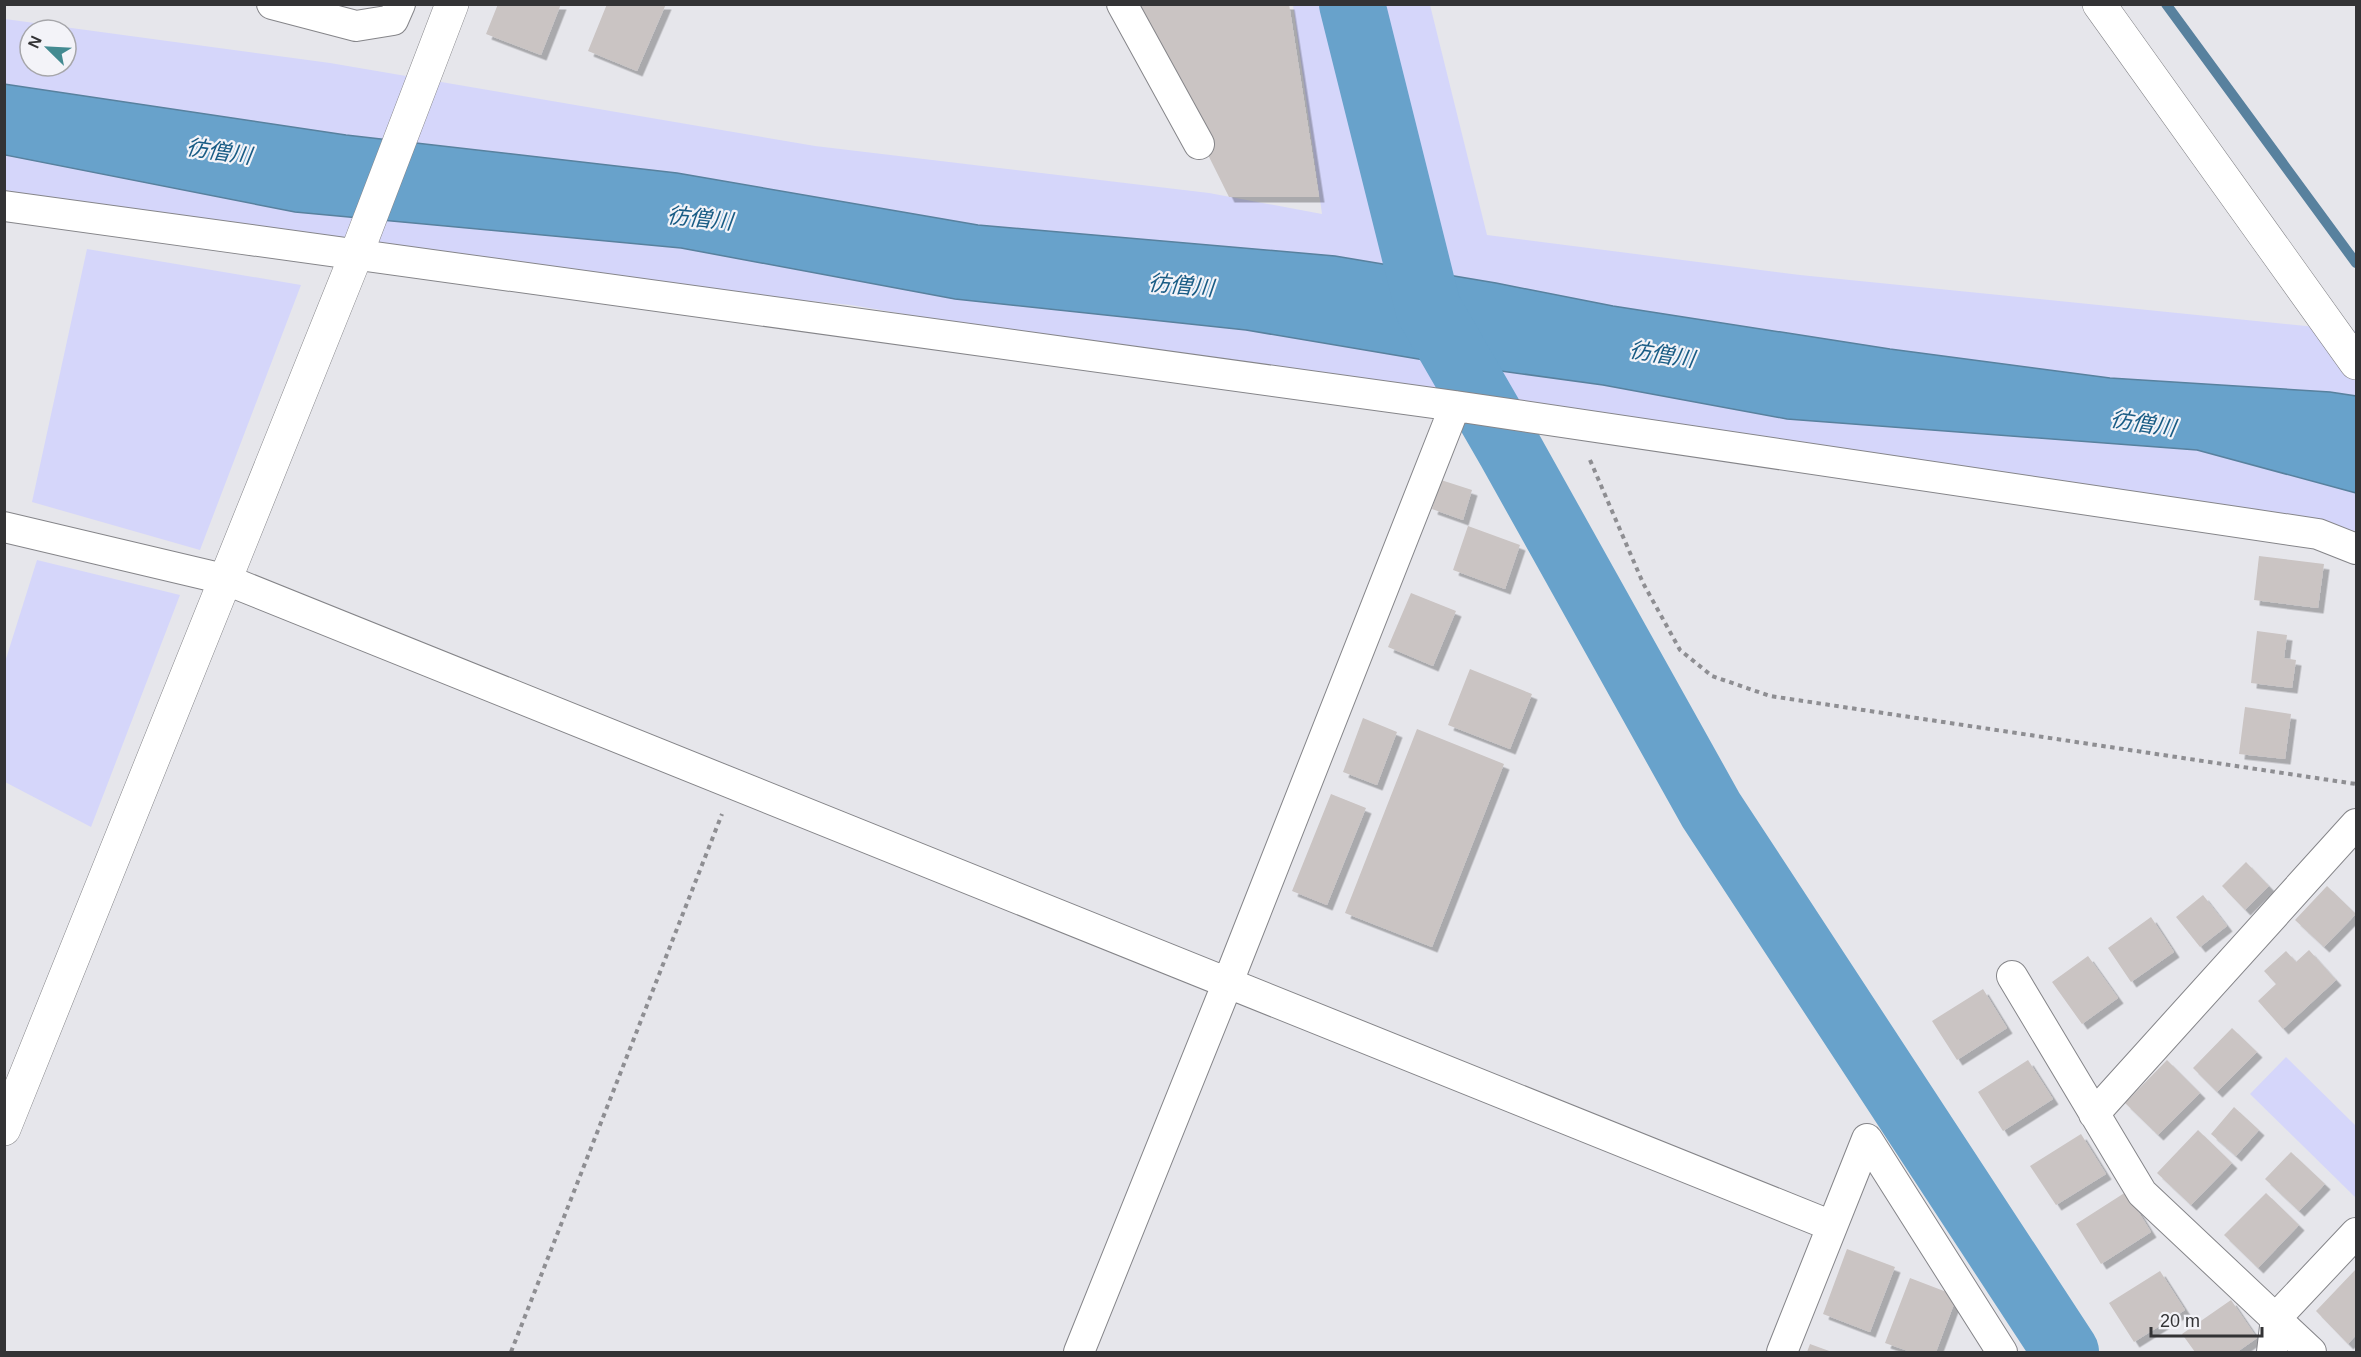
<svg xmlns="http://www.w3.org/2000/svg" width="2361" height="1357" viewBox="0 0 2361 1357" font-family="Arial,'Noto Sans JP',sans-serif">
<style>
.green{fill:#d5d6fa;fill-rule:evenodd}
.water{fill:#68a2cb;stroke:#58819e;stroke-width:1.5}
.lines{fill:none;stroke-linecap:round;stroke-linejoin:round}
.stream{stroke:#58819e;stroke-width:10}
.river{stroke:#68a2cb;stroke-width:66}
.building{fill:#cac4c3;filter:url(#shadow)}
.minor-casing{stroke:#858589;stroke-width:32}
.tertiary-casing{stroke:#858589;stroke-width:34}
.path{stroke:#8e8e92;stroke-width:4;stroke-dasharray:4.5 4.5;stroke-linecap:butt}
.minor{stroke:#fff;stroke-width:30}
.tertiary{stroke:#fff;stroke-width:33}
.labels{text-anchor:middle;stroke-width:4.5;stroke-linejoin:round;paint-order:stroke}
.water-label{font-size:22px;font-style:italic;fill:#195c85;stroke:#f3f3f8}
</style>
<defs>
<filter id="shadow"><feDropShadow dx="5.5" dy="5.5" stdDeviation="0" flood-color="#0004"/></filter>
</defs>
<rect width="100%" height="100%" fill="#e6e6eb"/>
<!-- green -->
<path class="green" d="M1293,5h137l57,230 313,40 556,56v200l-470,-60 -465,-70 -570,-96 -448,-44 -398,-55v-187l325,44 485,83 394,47 113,21zM30,30h36v36h-36z
M87,249l214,36 -101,265 -168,-48z
M37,560l143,35 -89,232 -86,-45v-120z
M2286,1057l70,69v72l-106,-104z"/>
<!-- water -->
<path class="water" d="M4,84l342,51 331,38 301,52 357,31 161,27 117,23 277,43 220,29 220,14 26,4v97l-159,-43 -410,-31 -184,-34 -167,-23 -190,-32 -291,-31 -274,-51 -386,-36 -290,-57z"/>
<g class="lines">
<!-- stream -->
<path class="stream" d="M2166,4l190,259"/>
<!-- river -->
<path class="river" d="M1352,4l76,304 82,142 201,360 355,542"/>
</g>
<!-- building -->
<path class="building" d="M498,4h63l-20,51 -55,-21z
M607,4h59l-29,67 -49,-20z
M1133,4h156l30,193h-90z
M1441,480l31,10 -9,30 -31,-11z
M1468,526l52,19 -15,44 -52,-19z
M2259,556l65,8 -6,44 -64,-8z
M1411,593l45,18 -23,55 -45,-19z
M2257,631l30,4 -3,23 12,2 -4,28 -41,-5z
M1470,669l62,25 -22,55 -62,-24z
M2245,707l46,7 -6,45 -46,-5z
M1363,718l34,14 -20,53 -34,-13z
M1417,729l87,35 -72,183 -87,-34z
M1331,794l35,14 -39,97 -35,-14z
M2246,862l23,24 -24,24 -23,-24z
M2327,886l29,28 -32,33 -29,-27z
M2203,895l24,31 -27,21 -24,-30z
M2151,917l23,35 -43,30 -23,-34z
M2309,950l27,30 -53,49 -25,-28 18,-17 -12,-13 22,-20 10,11z
M2088,956l30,42 -36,26 -30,-42z
M1983,989l24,39 -50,32 -25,-39z
M2232,1028l25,24 -40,40 -24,-24z
M2028,1060l25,39 -50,32 -25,-39z
M2167,1060l33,33 -42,42 -33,-32z
M2234,1107l25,23 -23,26 -25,-22z
M2198,1130l34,33 -41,42 -34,-32z
M2081,1134l25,40 -50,31 -26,-39z
M2291,1152l34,32 -26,27 -34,-32z
M2126,1192l25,40 -50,32 -25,-40z
M2266,1193l33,32 -41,43 -34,-33z
M1847,1249l48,18 -25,65 -47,-18z
M2356,1269v66l-8,9 -32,-33z
M2160,1271l25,39 -51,32 -25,-39z
M1910,1278l47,18 -21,56h-25l-26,-9z
M2231,1300l26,38 -20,14h-42l-13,-18z
M1810,1344l22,8h-25z"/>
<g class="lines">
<!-- minor casing -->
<g class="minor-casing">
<path id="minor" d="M272,4l84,22 37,-6 7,-16
M1122,4l77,140
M4,206l1451,200 863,128 38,15
M4,527l220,52 1608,647
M2012,976l130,217 169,159
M2094,1114l262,-290
M1079,1352l149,-370 227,-576
M1782,1352l85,-213 135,213
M2272,1352l4,-34 80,-85"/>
</g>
<!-- tertiary casing -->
<g class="tertiary-casing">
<path id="tertiary" d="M2099,4l257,359
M4,1129l352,-874 96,-251"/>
</g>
<!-- path -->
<path class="path" d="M1590,460l53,123 37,67 32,26 58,20 586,88
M511,1352l211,-538"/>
<!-- minor -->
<use href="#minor" class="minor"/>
<!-- tertiary -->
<use href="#tertiary" class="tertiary"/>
</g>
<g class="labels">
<!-- water labels -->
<g class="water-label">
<text transform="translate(219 151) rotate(8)" y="8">彷僧川</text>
<text transform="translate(700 218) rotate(6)" y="8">彷僧川</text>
<text transform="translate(1181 285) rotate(5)" y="8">彷僧川</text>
<text transform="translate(1662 354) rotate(9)" y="8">彷僧川</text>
<text transform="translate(2143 423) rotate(9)" y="8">彷僧川</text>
</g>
</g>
<!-- border -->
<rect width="2361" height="1357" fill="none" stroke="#333335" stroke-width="12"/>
<!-- north arrow -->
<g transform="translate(48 48) rotate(294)"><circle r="28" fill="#f3f3f8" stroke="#a6a6aa" stroke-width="1.5"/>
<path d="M0-4.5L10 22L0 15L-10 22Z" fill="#438a91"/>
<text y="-9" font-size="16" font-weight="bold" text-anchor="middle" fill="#333335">N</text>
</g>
<!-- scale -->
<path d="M2151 1327v9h111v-9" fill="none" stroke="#333335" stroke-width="3"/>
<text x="2160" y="1327" font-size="18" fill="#333335" stroke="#f3f3f8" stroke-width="4.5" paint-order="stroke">20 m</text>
</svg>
